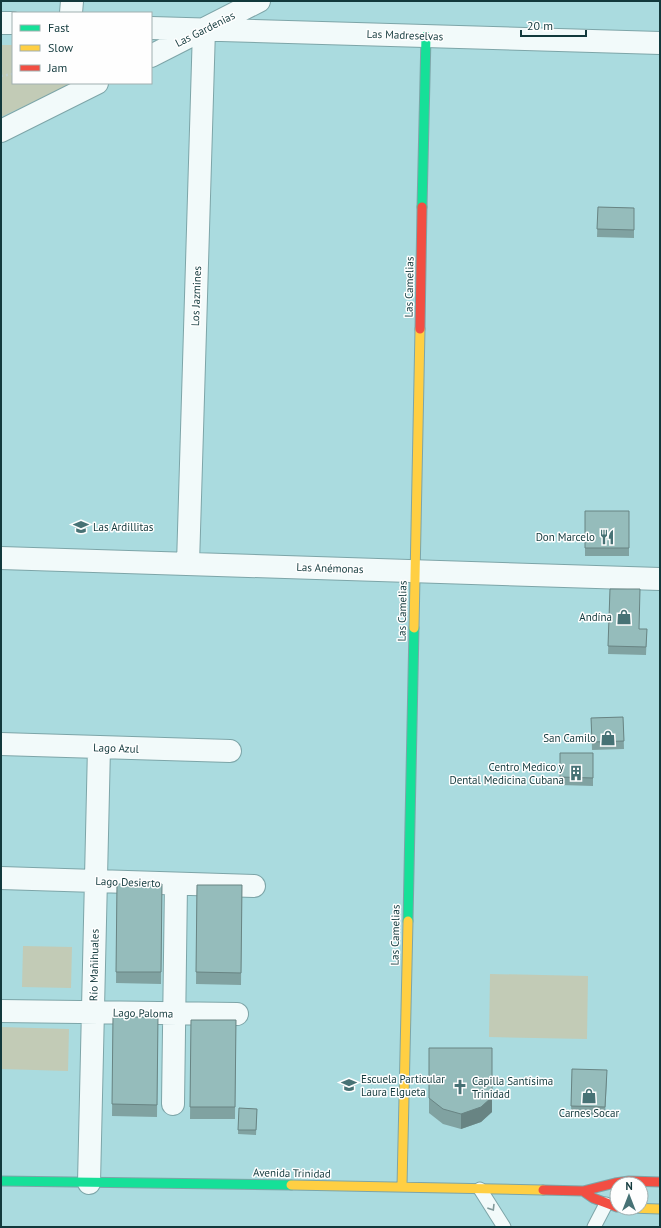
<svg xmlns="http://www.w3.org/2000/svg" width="661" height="1228" viewBox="0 0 661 1228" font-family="'PT Sans',sans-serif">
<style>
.green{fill:#c2cbb6}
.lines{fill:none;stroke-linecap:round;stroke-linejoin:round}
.lane-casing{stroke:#7da5a8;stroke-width:15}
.street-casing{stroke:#7da5a8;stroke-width:24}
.fast-casing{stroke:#7da5a8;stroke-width:11}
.slow-casing{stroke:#7da5a8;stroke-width:11}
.jam-casing{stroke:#7da5a8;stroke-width:11}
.path{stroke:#bfced0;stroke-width:2.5;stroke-dasharray:2 3;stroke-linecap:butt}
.lane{stroke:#f2fafa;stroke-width:13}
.street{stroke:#f2fafa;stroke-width:22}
.fast{stroke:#16e098;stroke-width:9}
.slow{stroke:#ffcf43;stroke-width:9}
.jam{stroke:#f24e42;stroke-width:9}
.wall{fill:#80a2a1}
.shaded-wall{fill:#688483}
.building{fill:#95bcbb;stroke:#688483}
.oneway{stroke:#829a9b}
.labels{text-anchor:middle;stroke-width:3;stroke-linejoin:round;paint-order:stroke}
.street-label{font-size:11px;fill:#12393c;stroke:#fefefe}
.poi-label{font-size:11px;fill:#12393c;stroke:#fefefe;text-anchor:end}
</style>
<rect width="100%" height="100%" fill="#aadbdf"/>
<!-- green -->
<path class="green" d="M1,45h12v38h61l-73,34z
M23,946l49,1 -1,41 -49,-1z
M490,974l98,2 -1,63 -98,-2z
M1,1027l68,2 -1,42 -67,-2z"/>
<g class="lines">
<!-- lane casing -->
<g class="lane-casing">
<path id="lane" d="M480,1189l24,38
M594,1227l12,-23"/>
</g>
<!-- street casing -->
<g class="street-casing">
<path id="street" d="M71,13l1,-12
M1,23h12
M151,28l509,15
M151,56l108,-55
M1,131l96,-48
M1,558l659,21
M188,564l16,-535
M1,744l229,7
M1,878l253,8
M1,1011l236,3
M173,1104l3,-220
M89,1183l10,-436"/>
</g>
<!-- fast casing -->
<g class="fast-casing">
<path id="fast" d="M422,207l4,-171
M408,921l6,-293
M1,1181l290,4"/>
</g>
<!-- slow casing -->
<g class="slow-casing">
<path id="slow" d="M414,628l6,-299
M291,1185l252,5
M402,1186l6,-265
M629,1208l31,1"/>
</g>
<!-- jam casing -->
<g class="jam-casing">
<path id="jam" d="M420,329l2,-122
M543,1190l40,1 32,-8 14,-2 31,1
M583,1191l10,7 24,9"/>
</g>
<!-- path -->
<path class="path" d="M1,76l12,-2"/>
<!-- lane -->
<use href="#lane" class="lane"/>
<!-- street -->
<use href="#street" class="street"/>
<!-- fast -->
<use href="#fast" class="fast"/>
<!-- slow -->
<use href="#slow" class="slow"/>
<!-- jam -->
<use href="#jam" class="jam"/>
</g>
<!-- wall -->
<path class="wall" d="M598,207l36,1v30l-37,-1z
M585,511h44v45h-44z
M610,589l29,40h8l-1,26 -38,-1z
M623,717l1,32 -32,1 -1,-32z
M560,753h33v33l-33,-1z
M117,884h45l-1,100 -45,-1z
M197,885h45l-1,100 -45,-1z
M113,1017h45l-1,100 -45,-1z
M191,1020h45l-1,99h-45z
M429,1048l63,64 -11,10 -20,7 -18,-5 -14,-11z
M572,1069l35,9 -2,38 -34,-2z
M239,1108l18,1 -1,26 -18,-1z"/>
<!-- shaded-wall -->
<path class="shaded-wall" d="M492,1048v64l-11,10 -20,7v-15z"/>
<!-- building -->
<path class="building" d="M598,207l36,1v22l-37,-1z
M585,511h44v37h-44z
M610,589h30l-1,40h8l-1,18 -38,-1z
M623,717l1,24 -32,1 -1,-24z
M560,753h33v25l-33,-1z
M117,884h45l-1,88h-45z
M197,885h45l-1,88 -45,-1z
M113,1017h45l-1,88 -45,-1z
M191,1020h45l-1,87h-45z
M429,1048h63v49l-11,10 -20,7 -18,-5 -14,-11z
M572,1069l35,1 -2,37 -34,-1z
M239,1108l18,1 -1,21h-18z"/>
<!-- one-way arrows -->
<defs><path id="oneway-chevron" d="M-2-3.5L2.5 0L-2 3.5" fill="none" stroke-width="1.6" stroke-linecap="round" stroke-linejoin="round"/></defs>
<use class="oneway" href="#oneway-chevron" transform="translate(492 1208) rotate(58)"/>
<!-- icons -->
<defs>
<g id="school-bare" transform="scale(1.2)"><path d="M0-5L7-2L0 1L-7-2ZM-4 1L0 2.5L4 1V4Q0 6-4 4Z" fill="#477275" stroke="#fefefe" stroke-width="2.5" paint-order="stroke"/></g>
<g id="restaurant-bare" transform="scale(1.2)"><path d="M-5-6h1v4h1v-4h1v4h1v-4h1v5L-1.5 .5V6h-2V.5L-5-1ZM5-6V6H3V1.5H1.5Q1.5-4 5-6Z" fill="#477275" stroke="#fefefe" stroke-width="2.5" paint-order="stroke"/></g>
<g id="shop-bare" transform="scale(1.2)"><path d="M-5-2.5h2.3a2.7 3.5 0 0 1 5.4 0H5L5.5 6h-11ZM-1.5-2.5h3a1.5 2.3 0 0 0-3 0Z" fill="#477275" stroke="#fefefe" stroke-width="2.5" paint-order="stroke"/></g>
<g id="building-bare" transform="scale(1.2)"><path d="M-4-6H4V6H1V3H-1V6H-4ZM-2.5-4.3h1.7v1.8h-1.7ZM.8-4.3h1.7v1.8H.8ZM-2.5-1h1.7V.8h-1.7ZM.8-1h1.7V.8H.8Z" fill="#477275" stroke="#fefefe" stroke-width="2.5" paint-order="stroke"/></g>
<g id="church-bare" transform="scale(1.2)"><path d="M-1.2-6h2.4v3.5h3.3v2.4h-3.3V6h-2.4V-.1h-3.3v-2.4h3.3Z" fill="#477275" stroke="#fefefe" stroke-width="2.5" paint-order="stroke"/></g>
</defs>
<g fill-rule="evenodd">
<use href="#school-bare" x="81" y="527"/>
<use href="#restaurant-bare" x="607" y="537"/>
<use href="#shop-bare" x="624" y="617"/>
<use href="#shop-bare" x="608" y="738"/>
<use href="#building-bare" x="576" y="773"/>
<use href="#school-bare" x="349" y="1085"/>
<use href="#church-bare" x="460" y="1087"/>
<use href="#shop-bare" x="589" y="1096"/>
</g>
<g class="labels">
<!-- street labels -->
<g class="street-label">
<text transform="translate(205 29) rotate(-27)" y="4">Las Gardenias</text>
<text transform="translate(405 35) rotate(2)" y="4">Las Madreselvas</text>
<text transform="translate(409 287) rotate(-89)" y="4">Las Camelias</text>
<text transform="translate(196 296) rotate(-88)" y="4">Los Jazmines</text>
<text transform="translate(330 568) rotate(2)" y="4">Las Anémonas</text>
<text transform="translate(402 611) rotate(-89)" y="4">Las Camelias</text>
<text transform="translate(116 748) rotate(2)" y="4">Lago Azul</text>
<text transform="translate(128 882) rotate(2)" y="4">Lago Desierto</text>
<text transform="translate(395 935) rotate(-89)" y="4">Las Camelias</text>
<text transform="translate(94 965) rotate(-89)" y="4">Río Mañihuales</text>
<text transform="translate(143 1013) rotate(1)" y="4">Lago Paloma</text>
<text transform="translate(292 1173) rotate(1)" y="4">Avenida Trinidad</text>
</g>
<!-- poi labels -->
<g class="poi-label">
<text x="93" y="531" text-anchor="start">Las Ardillitas</text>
<text x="595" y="541">Don Marcelo</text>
<text x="612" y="621">Andína</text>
<text x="596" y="742">San Camilo</text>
<text x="564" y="771">Centro Medico y<tspan x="564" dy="13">Dental Medicina Cubana</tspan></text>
<text x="361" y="1083" text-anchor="start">Escuela Particular<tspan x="361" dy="13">Laura Elgueta</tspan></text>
<text x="472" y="1085" text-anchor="start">Capilla Santísima<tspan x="472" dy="13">Trinidad</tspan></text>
<text x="589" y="1117" text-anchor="middle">Carnes Socar</text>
</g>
</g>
<!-- border -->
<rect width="661" height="1228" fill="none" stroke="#12393c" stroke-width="4"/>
<!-- legend -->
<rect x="12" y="12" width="140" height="72" fill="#fefefe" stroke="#a0afb0"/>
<rect x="20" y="25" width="20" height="6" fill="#16e098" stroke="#a0afb0"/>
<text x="48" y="32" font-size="12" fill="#12393c">Fast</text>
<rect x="20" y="45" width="20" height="6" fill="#ffcf43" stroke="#a0afb0"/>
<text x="48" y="52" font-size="12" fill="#12393c">Slow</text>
<rect x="20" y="65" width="20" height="6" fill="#f24e42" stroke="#a0afb0"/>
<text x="48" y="72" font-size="12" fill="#12393c">Jam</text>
<!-- north arrow -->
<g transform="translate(629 1196)"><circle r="19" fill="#fefefe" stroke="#a0afb0"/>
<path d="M0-3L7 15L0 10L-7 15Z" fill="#477275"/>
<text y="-6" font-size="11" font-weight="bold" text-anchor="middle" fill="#12393c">N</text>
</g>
<!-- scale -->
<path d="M521 30v6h65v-6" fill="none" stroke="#12393c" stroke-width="2"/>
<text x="527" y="30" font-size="12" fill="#12393c" stroke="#fefefe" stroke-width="3" paint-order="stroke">20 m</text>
</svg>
